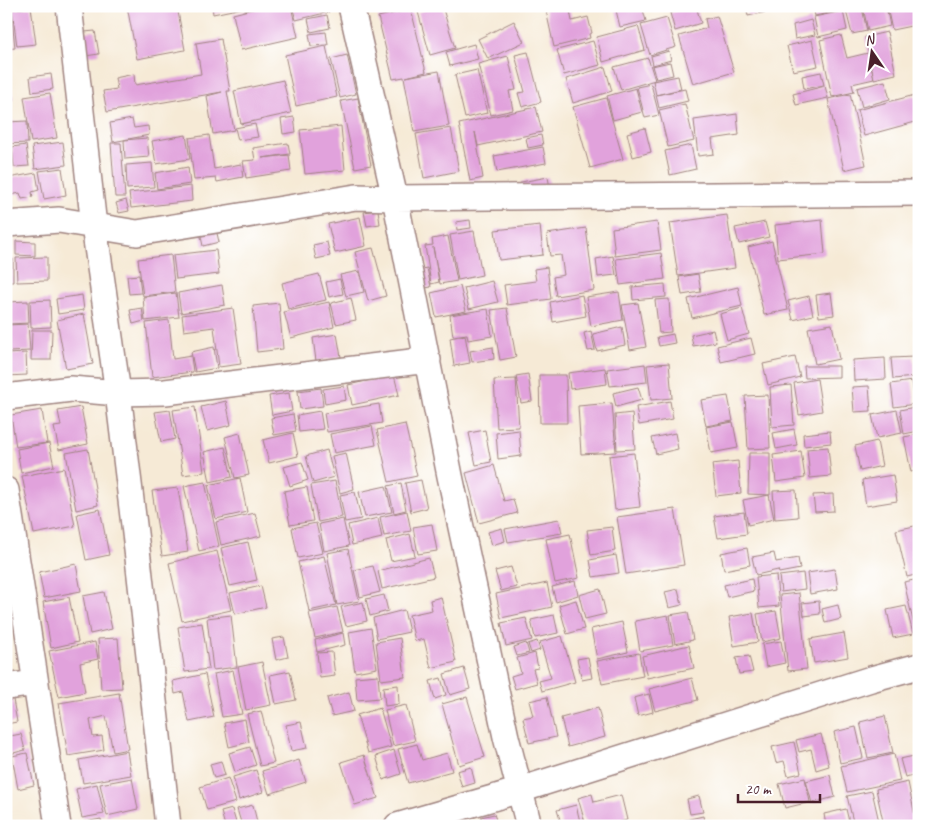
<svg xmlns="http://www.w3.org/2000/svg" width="925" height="832" viewBox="0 0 925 832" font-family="Caveat,sans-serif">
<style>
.building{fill:#e1a2dc}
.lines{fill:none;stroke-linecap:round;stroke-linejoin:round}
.minor-casing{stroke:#a08480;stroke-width:28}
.minor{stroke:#fff;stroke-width:25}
</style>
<rect width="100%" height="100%" fill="#fff"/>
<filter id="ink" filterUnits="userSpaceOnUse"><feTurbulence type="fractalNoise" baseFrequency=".02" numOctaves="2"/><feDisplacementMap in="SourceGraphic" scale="10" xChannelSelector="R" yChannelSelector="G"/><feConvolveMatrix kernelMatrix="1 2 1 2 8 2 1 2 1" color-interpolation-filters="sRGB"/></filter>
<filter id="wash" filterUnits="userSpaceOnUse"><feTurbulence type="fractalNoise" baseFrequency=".0096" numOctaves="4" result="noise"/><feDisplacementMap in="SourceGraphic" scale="20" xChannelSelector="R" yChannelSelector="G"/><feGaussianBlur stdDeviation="1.12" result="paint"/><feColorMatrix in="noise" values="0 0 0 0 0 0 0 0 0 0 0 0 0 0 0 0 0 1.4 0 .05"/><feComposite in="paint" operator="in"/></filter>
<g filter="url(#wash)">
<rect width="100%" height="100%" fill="#f6ead6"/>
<g id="blocks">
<!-- building -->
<path class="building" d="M127,6h50l8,44 -48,9z
M212,6h34l1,1 -34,7z
M264,6h27l7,31 -57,13 -8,-36z
M292,6h36l1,6 -33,8z
M438,6h4l13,42 -25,7 -12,-43z
M545,6h24l3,15 16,-4 4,16 -3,1 1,4 -36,9z
M615,6h27l4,15 -26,6z
M692,6h4l5,17 -26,8 -5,-18z
M746,6h43v1l-41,9z
M813,6h24l1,5 -23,5z
M867,6h19l4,20 -22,5 -5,-24z
M892,6h20l4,19 -24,5 -5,-23z
M31,7l5,37 -19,2 -5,-37z
M862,8l5,23 -15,3 -6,-23z
M411,9l15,63 -20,5 33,-6 10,55 -35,6 -10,-55 -11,2 -15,-62z
M6,10h5l4,38 -9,1z
M843,11l4,19 -29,7 -4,-20z
M327,15l3,13 -19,4 -3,-13z
M717,16l17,56 -41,12 -14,-48 28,-8 -2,-9z
M667,18l9,29 -26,8 -9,-30z
M811,20l4,15 -20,4 -2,-14z
M514,21l10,21 -36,17 -10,-20z
M638,26l7,24 -42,12 -6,-25z
M95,31l4,23 -21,3 -4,-24z
M326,32l2,13 -17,1 -2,-12z
M887,32l9,42 -22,5 -9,-42z
M841,35l6,23 21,-5 6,26 -22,5 2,8 -22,5 -12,-57z
M221,39l9,52h-3l7,39 -21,4 -6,-38 15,-4 -115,20 -4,-21 14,-2 -2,-11 19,-4 1,11 66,-11 -5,-31z
M812,40l6,26 -25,5 -6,-25z
M593,41l7,24 -36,10 -7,-25z
M474,44l4,15 -28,7 -4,-14z
M326,46l11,51 -41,9 -11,-51z
M669,51l2,9 -18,5 -2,-9z
M528,52l13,50 -19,5 -4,-14 7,-1 -10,-37z
M347,55l9,39 -16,4 -9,-39z
M508,56l8,34 -7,1 4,19 -22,5 -13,-51z
M648,58l7,22 -34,10 -7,-23z
M670,62l3,13 -17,4 -4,-13z
M605,67l7,24 -39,12 -7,-24z
M477,70l10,43 -22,5 -10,-43z
M821,72l3,13 -20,4 -2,-13z
M51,74l2,15 -21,3 -2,-15z
M678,76l3,13 -25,6 -3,-14z
M283,80l8,33 -50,11 -7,-33z
M885,81l5,18 -28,8 -5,-19z
M651,84l8,31 -14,3 -8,-31z
M825,86l3,12 -32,7 -3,-11z
M636,88l6,24 -29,8 -6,-24z
M12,89l1,11h-7v-10z
M685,89l3,12 -29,7 -3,-13z
M50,93l7,45 -26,4 -7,-45z
M850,94l16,71 -22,5 -16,-71z
M915,95l4,14v12l-55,15 -7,-26z
M358,98l13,67 -16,3 -14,-67z
M606,98l17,61 -33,9 -17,-61z
M685,104l9,37 -26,6 -9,-37z
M536,107l6,25 -64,14 -3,-14 8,46 -13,3 -11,-57z
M737,114l2,21 -27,4 2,15 -16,2 -4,-36z
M294,117l2,15 -13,2 -2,-15z
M132,119l2,9 14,-2 1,9 -36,7 -3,-19z
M27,121l1,22 -22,1v-22z
M255,124l3,13 -20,3 -3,-12z
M341,126l4,44 -40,4 -5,-44z
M451,128l8,43 -35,7 -8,-44z
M645,128l6,24 -18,5 -6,-24z
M186,135l4,24 -34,5 -4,-23z
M209,135l5,34 27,-5 2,13 -26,5 -1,-4 -22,2 -5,-42z
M541,135l2,10 -15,3 -2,-10z
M147,138l2,19 -24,2 -1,-19z
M63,142l3,23 -31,4 -3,-23z
M111,143h10l4,54h-10z
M288,143l2,11 -28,4 27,-3 2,16 -45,7 -3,-17 12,-1 -2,-12z
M26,145l3,21 -15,1 -2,-20z
M691,145l5,24 -26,6 -5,-24z
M543,147l3,16 -49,9 -3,-16z
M152,163l2,24 -27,2 -1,-24z
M188,167l2,17 -33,5 -2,-16z
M62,168l4,27 -22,4 -5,-28z
M36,173l3,17 -7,2 1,5 -11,2 -2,-6 -9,2 -3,-17z
M548,177l2,11 -27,5 -2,-11z
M191,186l1,15 -61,7 -2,-15z
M126,200l3,11 -10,2 -3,-10z
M378,210l2,14 -13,2 -3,-14z
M727,215l8,53 -57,8 -8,-53z
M360,217l6,29 -31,7 -7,-29z
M470,220l1,8 -14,2 -1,-8z
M822,220l3,34 -47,5 -3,-34z
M657,222l4,28 -46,6 -3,-28z
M765,222l4,15 -30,7 -4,-16z
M540,225l3,30 -44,5 -4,-30z
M586,228l8,62 -38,6 -3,-19 11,-2 -3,-20 -11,1 -3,-22z
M216,229l3,13 -16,4 -3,-14z
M474,231l8,44 -24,5 -8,-45z
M448,236l9,45 -17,3 -7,-37 6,35 -8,2 -6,-38 8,-1 -1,-6z
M16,241l19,1v14l-19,-1z
M772,241l16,69 -24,5 -16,-68z
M327,242l3,14 -14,3 -3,-14z
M373,248l13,48 -18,5 -13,-49z
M216,250l3,24 -43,5 -3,-24z
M661,253l4,26 -45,6 -4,-26z
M171,255l4,37 -32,4 -5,-37z
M613,256l3,19 -18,2 -2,-18z
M47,257v24l-30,1 -1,-24z
M6,259h7v23h-7z
M547,267l4,32 -44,6 -3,-20 32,-4 -2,-12z
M427,268l4,19 -11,2 -3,-19z
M359,271l5,21 -18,4 -6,-21z
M319,274l7,26 -38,9 -6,-26z
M698,274l3,18 -19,3 -3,-18z
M139,275l2,18 -12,1 -2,-18z
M340,279l3,15 -14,3 -3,-15z
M492,281l6,21 -29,7 -5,-21z
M665,284l1,13 -33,3 -1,-13z
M222,285l3,20 -44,8 -3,-20z
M460,286l6,25 -30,6 -5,-24z
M738,287l4,19 -50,12 -4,-19z
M619,292l4,28 -32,6 -5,-29z
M176,293l3,24 -34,4 -2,-24z
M831,293l3,22 -15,2 -3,-22z
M82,295l2,15 -26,4 -2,-15z
M582,295l4,21 -33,6 -3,-20z
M809,296l4,19 -20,5 -5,-19z
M351,298l5,22 -20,4 -5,-21z
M669,299l2,33 -12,1 -4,-33z
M50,300l1,27 -20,1 -1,-27z
M28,301l1,22 -20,1 -1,-22z
M329,302l5,25 -43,11 -7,-26z
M279,303l4,46 -26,3 -4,-46z
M638,303l8,44 -16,3 -8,-45z
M142,308l2,13 -11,3 -3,-14z
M233,308l8,56 -22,3 -5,-40 -30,4 -2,-16z
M507,308l9,49 -16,3 -9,-50z
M742,308l7,26 -22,6 -7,-26z
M488,309l4,27 -24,4 -1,-6 -14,2 -3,-21z
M84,314l9,50 -27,5 -9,-49z
M169,320l4,39 18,-3 2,16 -41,5 -6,-54z
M28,324l2,27 -22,1 -1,-27z
M832,324l7,35 -24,5 -7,-36z
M622,327l3,18 -28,6 -4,-17z
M32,330h20l-1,30h-20z
M713,330l3,12 -23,4 -2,-11z
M591,331l4,19 -7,1 -4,-18z
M337,334l4,23 -25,4 -3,-23z
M673,334l2,9 -16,3 -2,-9z
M465,335l5,28 -16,3 -4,-28z
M751,338l4,16 -34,8 -4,-16z
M214,347l3,21 -22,4 -4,-20z
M493,347l1,12 -22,3 -2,-11z
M26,353l1,22 -21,1v-22z
M795,357l5,20 -32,8 -5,-21z
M914,357l1,20 -22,2 -2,-21z
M885,358l1,21 -32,2 -1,-21z
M669,363l3,35 -21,2 -4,-35z
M645,364l2,18 -37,4 -3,-17z
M804,366h35v11l-34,1z
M605,368l2,16 -37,5 -2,-16z
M528,374l4,27 -11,2 -5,-27z
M394,375l5,20 -47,10 -4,-20z
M539,375h27l1,48h-27z
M516,379l3,48 -22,1 -3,-48z
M817,379l5,32 -23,4 -5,-32z
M912,381l3,23 -21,3 -3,-23z
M791,385l3,40 -22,2 -2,-40z
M344,386l2,14 -21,4 -2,-15z
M869,386l2,25 -17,1 -2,-25z
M638,387l4,13 -26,7 -3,-14z
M321,388l2,18 -23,3 -2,-18z
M289,393l3,18 -20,4 -3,-19z
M768,395l2,53 -22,1 -3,-53z
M728,396l5,25 -27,5 -5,-26z
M226,401l5,24 -24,6 -6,-24z
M670,401l3,18 -34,6 -3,-18z
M612,403l4,49 -35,2 -3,-48z
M379,404l3,19 -55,9 -3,-19z
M919,406v25l-15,3 -4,-24z
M81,407l7,37 -29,6 -5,-23 7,-1 -3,-15z
M195,407l9,65 -21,3 -10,-65z
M42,410l5,33 -31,4 -5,-32z
M170,410l5,29 -14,3 -6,-30z
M897,410l5,23 -25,5 -5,-23z
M320,411l3,18 -24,3 -2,-17z
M632,413l3,36 -18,1 -2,-35z
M293,414l3,17 -22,4 -3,-17z
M733,422l5,26 -27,5 -5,-26z
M405,424l12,52 -28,6 -12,-52z
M372,426l4,19 -42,8 -4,-19z
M794,429l3,16 -21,4 -3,-16z
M485,430l6,32 -15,3 -7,-32z
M519,430l2,26 -23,3 -2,-26z
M830,431l1,12 -27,3 -1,-12z
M240,433l9,42 -14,3 -10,-41z
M293,433l5,23 -29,7 -6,-23z
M675,433l3,16 -22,5 -4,-16z
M919,434v36l-8,2 -7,-35z
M877,441l5,25 -22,5 -5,-25z
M49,443l5,23 -33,7 -4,-24z
M225,447l7,30 -22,5 -6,-30z
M828,447l3,29 -21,2 -3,-29z
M88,449l10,56 -22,5 -10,-57z
M327,450l7,27 -21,6 -7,-27z
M801,451l4,27 -29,4 -3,-27z
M346,453l8,36 -14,4 -8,-37z
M634,453l6,54 -25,3 -6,-54z
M749,453h21v42l-22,-1z
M738,461l3,32 -25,3 -4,-32z
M302,462l6,18 -18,6 -6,-19z
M494,465l10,36 9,-2 4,14 -38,10 -13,-50z
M64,468l11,58 -41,8 -12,-58z
M893,475l4,26 -31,5 -4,-26z
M240,478l7,34 -31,7 -8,-34z
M421,480l6,28 -16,4 -6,-29z
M335,481l7,36 -24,5 -7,-37z
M205,482l14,64 -20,5 -15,-65z
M401,483l5,27 -12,3 -6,-27z
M386,486l6,26 -27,5 -6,-25z
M307,487l6,34 -23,4 -6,-34z
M178,488l10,64 -26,4 -10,-65z
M796,490l2,27 -23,2 -2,-28z
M355,492l6,27 -16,3 -5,-27z
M833,494l1,17 -19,1 -2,-17z
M769,495l5,24 -26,6 -5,-25z
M100,509l9,46 -23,5 -9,-46z
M675,509l9,56 -58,9 -9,-57z
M407,511l4,20 -27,5 -4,-19z
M744,512l3,22 -29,4 -4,-22z
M255,513l6,23 -40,9 -5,-23z
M378,518l4,20 -30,7 -4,-20z
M343,519l6,27 -25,5 -5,-27z
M559,519l3,14 -54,9 -3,-13z
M316,523l7,30 -25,5 -6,-30z
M432,524l5,27 -19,3 -5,-27z
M919,525v49l-12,3 -11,-47z
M612,527l3,24 -24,4 -4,-25z
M502,528l3,13 -13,4 -4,-13z
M410,534l5,22 -24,5 -5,-21z
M570,534l9,44 -24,5 -9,-44z
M248,542l9,38 -27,6 -9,-38z
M747,548l3,17 -26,5 -3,-17z
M348,549l11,52 -22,4 -10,-52z
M217,551l14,59 -49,11 -13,-58z
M774,553l2,9 22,-4 2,11 -21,4 -1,-3 -22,5 -4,-18z
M616,555l3,18 -26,4 -3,-17z
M324,556l12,49 -27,6 -11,-49z
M429,558l5,19 -52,12 -4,-18z
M76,564l5,27 -37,7 -5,-26z
M373,566l7,26 -20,5 -6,-27z
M511,567l6,20 -16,4 -6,-20z
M835,569l3,20 -28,5 -3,-21z
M803,573l2,16 -24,3 -2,-16z
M776,575l3,31 -20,2 -3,-31z
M752,579l2,12 -27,6 -3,-12z
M919,579v54l-3,1 -12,-52z
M575,581l3,14 -22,7 -4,-15z
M547,583l5,24 -51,11 -5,-24z
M261,586l5,21 -31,7 -5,-21z
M600,589l6,25 -21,5 -6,-24z
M678,589l4,16 -13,3 -4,-16z
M104,592l8,37 -22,5 -7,-38z
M799,593l8,76 -19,2 -8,-76z
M384,595l4,16 -18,5 -4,-17z
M69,597l9,45 -27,6 -8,-46z
M441,597l15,65 -25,6 -7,-29 -9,2 -6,-26 23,-5 -2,-10z
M576,600l8,29 -17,5 -8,-29z
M819,601l1,13 -16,2 -2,-13z
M363,602l4,19 -21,5 -5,-19z
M838,605l3,14 -16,4 -3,-14z
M906,606l7,28 -20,4 -6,-28z
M337,607l6,25 -28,6 -6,-25z
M404,610l5,22 -32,7 -4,-21z
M776,611l5,27 -19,4 -5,-28z
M688,612l5,28 -18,4 -5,-29z
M753,613l5,29 -24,4 -5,-29z
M231,615l6,52 -24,3 -6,-52z
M554,615l4,18 -23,5 -4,-18z
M668,615l5,30 -33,6 -5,-30z
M526,618l6,22 -26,6 -5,-23z
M622,622l6,30 -31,7 -6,-30z
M202,623l7,46 -24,3 -7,-45z
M371,628l6,40 -22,4 -6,-40z
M343,633l2,12 -28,7 -2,-12z
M844,633l4,24 -34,6 -4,-24z
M562,636l13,46 -33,9 -3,-10 12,-3 -11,-36z
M284,637l4,20 -12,3 -4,-21z
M118,638l4,50 -21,1 -3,-50z
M400,638l5,39 -24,3 -5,-38z
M537,641l3,9 -9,3 -3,-9z
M781,641l4,22 -19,4 -4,-23z
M95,642l3,17 -18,4 5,29 -26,5 -10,-46z
M526,643l3,10 -12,3 -3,-9z
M689,645l5,23 -47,10 -5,-22z
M332,652l3,24 -15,2 -3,-25z
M535,653l3,15 -5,1 4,14 -22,6 -4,-13 10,-3 -4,-15z
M639,653l4,23 -41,8 -5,-23z
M749,656l4,16 -14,2 -3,-16z
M588,657l4,21 -10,2 -5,-21z
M262,662l9,43 -25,5 -8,-43z
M464,668l6,21 -20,6 -6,-21z
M233,670l9,44 -20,3 -8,-43z
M290,671l6,29 -20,4 -6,-29z
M205,674l9,43 -25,5 -6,-30 -8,2 -2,-13z
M378,675l2,23 -23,2 -2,-23z
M441,678l5,17 -11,4 -5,-18z
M692,678l6,22 -43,11 -6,-22z
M398,685l1,19 -14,2 -2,-19z
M349,692l5,19 -22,5 -5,-18z
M119,693l9,56 -15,3 -7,-36 -16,4 3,17 9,-1 2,14 -36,6 -9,-53z
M12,694l5,28 -11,2v-29z
M649,694l4,18 -15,4 -4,-18z
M467,697l18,60 -26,8 -17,-61z
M547,697l9,40 -27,6 -6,-25 10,-2 -4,-15z
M406,705l9,36 -22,5 -8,-36z
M380,708l11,39 -23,6 -11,-38z
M598,708l7,29 -37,10 -7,-29z
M261,711l13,52 -14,3 -13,-52z
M885,716l8,37 -25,5 -8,-36z
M245,719l4,23 -20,5 -5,-24z
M301,722l6,26 -16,3 -5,-26z
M856,727l7,31 -23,5 -6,-31z
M9,731l1,5 11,-2 4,16 -19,5v-23z
M821,734l8,32 -13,4 -5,-21 -12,3 -3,-12z
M794,742l7,31 -13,3 -4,-15 -8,2 -4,-16z
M417,744l5,16 25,-7 5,18 -44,12 -10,-34z
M250,747l6,18 -21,7 -6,-19z
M394,750l7,24 -18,6 -7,-24z
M127,751l4,24 -48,8 -4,-23z
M27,753l7,32 -16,4 -6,-33z
M894,754l6,27 -53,11 -6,-26z
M364,755l14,43 -23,7 -14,-43z
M914,756l4,18 -13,3 -5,-18z
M299,760l7,22 -37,12 -7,-23z
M221,761l4,14 -11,3 -4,-14z
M471,767l4,16 -13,4 -5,-16z
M256,770l7,22 -24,8 -6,-23z
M830,775l5,22 -23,6 -6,-22z
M132,778l6,31 -31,7 -7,-32z
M228,778l8,24 -29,8 -7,-23z
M805,778l5,24 -25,6 -6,-24z
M908,782l8,39 -23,5h-9l-8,-37z
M97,784l7,30 -22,4 -6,-29z
M872,791l8,35h-26l-7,-30z
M592,794l2,8 27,-7 6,25 -21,6h-20l-8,-28z
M699,796l4,16 -13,2 -3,-15z
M253,805l5,21h-16l-5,-17z
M576,805l5,21h-19l-5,-16z
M232,809l5,17h-12l-4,-14z
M846,809l4,17h-24l-2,-12z
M494,814l4,12h-15l-2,-9z
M703,816l2,10h-42v-1z
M101,819l1,7h-22v-3z"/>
</g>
</g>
<g filter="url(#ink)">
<use href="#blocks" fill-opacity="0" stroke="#a08480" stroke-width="1"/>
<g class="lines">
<!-- minor casing -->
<g class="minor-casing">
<path id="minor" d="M69,6l25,220 24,167 20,165 30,268
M351,6l44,192 55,278 56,261 23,89
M6,224l53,-4 78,13 219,-36 39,1 524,-5
M6,397l65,-8 47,4 47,-1 263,-32
M6,490l52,336
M6,687l30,-4
M397,826l123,-36 351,-111 48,-13"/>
</g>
<!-- minor -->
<use href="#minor" class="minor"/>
</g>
</g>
<!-- margin -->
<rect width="925" height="832" fill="none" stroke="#fff" stroke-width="25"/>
<!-- north arrow -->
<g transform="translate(872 52) rotate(347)" stroke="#ffffff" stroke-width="4" paint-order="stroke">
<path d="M0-4L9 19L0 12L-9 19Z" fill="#4a1f2b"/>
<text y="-8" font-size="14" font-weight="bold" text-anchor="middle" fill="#4a1f2b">N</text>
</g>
<!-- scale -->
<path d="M738 794v8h82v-8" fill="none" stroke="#4a1f2b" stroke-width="2.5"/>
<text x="745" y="794" font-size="15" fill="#4a1f2b" stroke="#ffffff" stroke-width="4" paint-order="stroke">20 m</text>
</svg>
